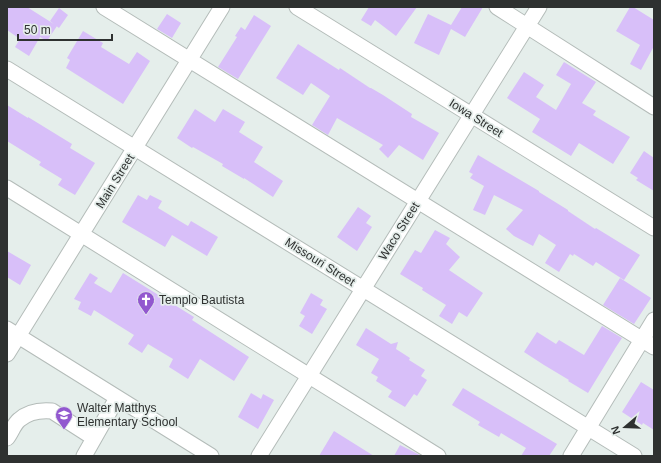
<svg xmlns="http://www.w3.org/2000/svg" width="661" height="463" viewBox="0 0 661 463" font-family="Helvetica,sans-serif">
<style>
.building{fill:#d8bff9}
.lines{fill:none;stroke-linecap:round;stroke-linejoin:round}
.minor-casing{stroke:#b4bcb9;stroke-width:17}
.minor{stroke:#fff;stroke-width:15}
.labels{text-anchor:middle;stroke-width:3.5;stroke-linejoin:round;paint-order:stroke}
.street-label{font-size:12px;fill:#2e3130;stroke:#e5eeeb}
.poi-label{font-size:12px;fill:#2e3130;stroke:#e5eeeb;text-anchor:start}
</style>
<rect width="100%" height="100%" fill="#e5eeeb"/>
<!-- building -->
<path class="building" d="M7,7h20l30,19 -10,15 -7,-4 -11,19 -14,-9 5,-8 -13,-9z
M369,7h48l-21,29 -21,-16 -4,6 -10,-6z
M462,7h21l-18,30 -14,-8 -12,26 -25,-12 14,-29 23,11z
M630,7h3l21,13v26l-13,24 -11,-6 10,-19 -24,-14z
M59,8l9,7 -9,13 -9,-7z
M167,14l14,9 -9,15 -15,-9z
M254,15l17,11 -33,53 -20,-12 19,-30 -2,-1 6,-9 4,3z
M83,31l20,12 -2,4 28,17 8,-12 13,9 -27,43 -57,-36 4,-8 -3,-2z
M298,44l41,26 1,-2 30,20h1l12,7 29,19 -1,3 28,16 -16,27 -24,-15 -11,13 -9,-9 4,-4 -46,-27 -9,17 -16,-10 18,-29 -19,-13 -8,12 -27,-17z
M564,62l32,20 -14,21 14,8 -3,4 37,22 -17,27 -34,-21 -8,13 -39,-24 8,-13 -33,-21 17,-26 20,13 -8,12 20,13 15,-26 -15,-9z
M7,105l21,13v-1l44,27 -2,4 25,15 -20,32 -17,-10 4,-6 -23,-14 2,-3 -34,-21z
M195,109l20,13 8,-13 22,13 -6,10 24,15 -9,15 29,19 -10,16 -29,-19v1l-22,-13 1,-2 -30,-17 -1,1 -15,-10z
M644,151l10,7v33l-18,-11 2,-2 -8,-5z
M478,155l61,36v1l29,18v1l27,18 1,-1 44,27 -16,25 -28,-18 -3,4 -19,-12 -1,2 -3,-2 -11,18 -14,-9 11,-18 -17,-11 -6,12 -19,-10 -8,-7 17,-19 -29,-15 -9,20 -12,-5 11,-24 -14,-8 3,-4 -4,-2z
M138,195l9,5 3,-5 12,6 -4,7 30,18 3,-5 27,16 -11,19 -35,-21 -7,12 -43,-25z
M358,207l13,9 -5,7 6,4 -15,24 -20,-14z
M435,230l15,8 -4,6 14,13 -11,13 34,23 -16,24 -8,-5 -7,12 -13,-8 7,-11 -24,-15 1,-2 -23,-14 15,-24 6,3z
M7,251l24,14 -11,20 -13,-8z
M90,273l8,5 -4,5 17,10 12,-20 71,44 -2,3 57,37 -15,24 -34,-22 -12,20 -19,-12 4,-8 -25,-15 -6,9 -14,-9 6,-9 -40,-25 -3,6 -13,-7 3,-7 -7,-3z
M620,278l31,20 -17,26 -31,-19z
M311,293l12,7 -3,5 7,4 -15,25 -13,-8 6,-10 -5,-3z
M602,326l20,12 -6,9 -28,46 -20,-12 1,-1 -25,-15 -20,-13 13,-20 19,12 3,-4 25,15z
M366,328l25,16 7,-2 -2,7 14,9 -1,2 16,10 -4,6 6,4 -10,16 -3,-2 -9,13 -17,-10 4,-6 -16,-10 2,-4 -7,-4 8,-14 -23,-14z
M641,382l13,8v40l-11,-7 -1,2 -20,-13z
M463,388l94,56 -8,12h-28l5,-8 -25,-15 -2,4 -21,-12 2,-3 -28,-17z
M251,393l10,6 2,-5 11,6 -16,29 -20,-12z
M334,431l40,25h-55z
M400,445l18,9 3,2h-27z"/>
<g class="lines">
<!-- minor casing -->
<g class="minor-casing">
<path id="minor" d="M104,7l550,340
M297,7l357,221
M497,7l157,100
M7,69l627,387
M7,188l431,268
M7,329l204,127
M7,354l215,-347
M7,438c4,-5 7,-14 12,-18 9,-8 22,-10 33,-9l42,27
M84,456l33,-58
M259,456l280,-449
M571,456l83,-136"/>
</g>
<!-- minor -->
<use href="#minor" class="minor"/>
</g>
<!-- icons -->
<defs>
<g id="church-pin" transform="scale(0.9)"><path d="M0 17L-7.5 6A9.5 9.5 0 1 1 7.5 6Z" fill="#9258cf" stroke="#e5eeeb"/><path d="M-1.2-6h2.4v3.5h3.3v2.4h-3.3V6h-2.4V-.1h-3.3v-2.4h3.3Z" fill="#fff"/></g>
<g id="school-pin" transform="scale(0.9)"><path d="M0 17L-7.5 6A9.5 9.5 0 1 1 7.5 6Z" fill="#9258cf" stroke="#e5eeeb"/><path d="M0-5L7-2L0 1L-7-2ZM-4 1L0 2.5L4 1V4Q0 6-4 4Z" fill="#fff"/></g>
</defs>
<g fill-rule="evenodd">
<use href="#church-pin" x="146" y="300"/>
<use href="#school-pin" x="64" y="415"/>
</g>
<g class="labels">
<!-- street labels -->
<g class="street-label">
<text transform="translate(476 118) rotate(32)" y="4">Iowa Street</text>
<text transform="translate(115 181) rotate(-58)" y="4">Main Street</text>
<text transform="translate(399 231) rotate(-58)" y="4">Waco Street</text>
<text transform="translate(320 262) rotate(32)" y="4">Missouri Street</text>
</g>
<!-- poi labels -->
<g class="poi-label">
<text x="159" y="304">Templo Bautista</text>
<text x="77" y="412">Walter Matthys<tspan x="77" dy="14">Elementary School</tspan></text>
</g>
</g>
<!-- border -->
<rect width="661" height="463" fill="none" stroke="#2e3130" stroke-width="16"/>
<!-- north arrow -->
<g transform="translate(625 427) rotate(251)" stroke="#e5eeeb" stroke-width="3" paint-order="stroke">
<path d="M0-3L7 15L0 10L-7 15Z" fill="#2e3130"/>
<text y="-6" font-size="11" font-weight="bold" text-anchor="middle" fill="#2e3130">N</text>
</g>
<!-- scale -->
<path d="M18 34v6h94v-6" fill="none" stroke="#2e3130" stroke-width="2"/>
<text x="24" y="34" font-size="12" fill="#2e3130" stroke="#e5eeeb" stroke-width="3" paint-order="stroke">50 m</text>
</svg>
